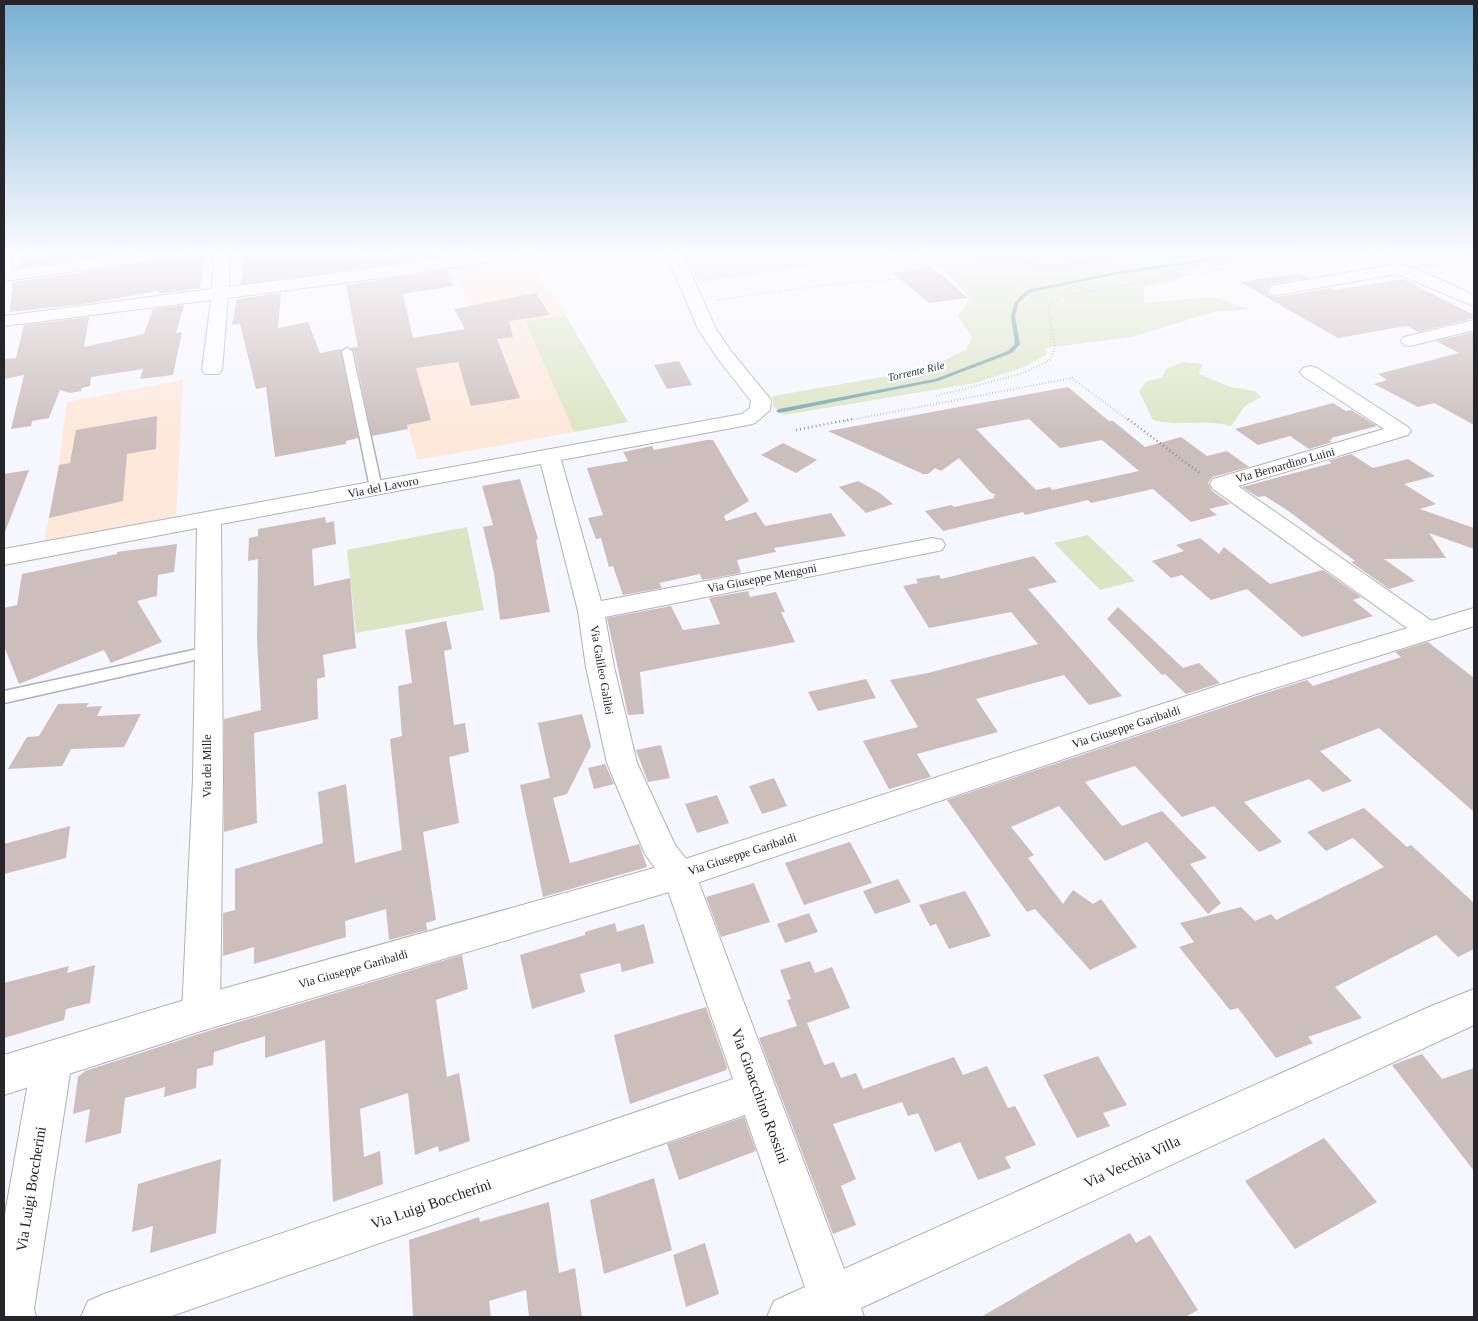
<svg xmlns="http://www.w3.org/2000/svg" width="1478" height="1321" viewBox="0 0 1478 1321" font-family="'Times New Roman',serif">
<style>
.industrial{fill:#fde8da}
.green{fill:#dde4c3}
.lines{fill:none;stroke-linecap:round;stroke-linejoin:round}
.stream{fill:#70a9b3;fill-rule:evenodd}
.building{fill:#cbbebb;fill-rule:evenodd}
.service-casing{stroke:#b1b0ba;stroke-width:3}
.minor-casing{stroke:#b1b0ba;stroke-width:2}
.tertiary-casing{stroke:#b1b0ba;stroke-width:2}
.path-far1{stroke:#8d8d93;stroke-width:2;stroke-dasharray:0.5 2.5;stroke-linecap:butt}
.path{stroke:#8d8d93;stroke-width:2.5;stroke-dasharray:1 3;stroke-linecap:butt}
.service{fill:#fff;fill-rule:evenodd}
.minor{fill:#fff;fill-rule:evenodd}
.tertiary{fill:#fff;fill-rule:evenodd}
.labels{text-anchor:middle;stroke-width:4.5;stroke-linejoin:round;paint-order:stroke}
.far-water-label{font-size:11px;font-style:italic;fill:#143237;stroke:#fff}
.street-label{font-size:12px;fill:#26262a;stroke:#fff}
.near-street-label{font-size:15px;fill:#26262a;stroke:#fff}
</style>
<rect width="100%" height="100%" fill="#f6f6fe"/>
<!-- industrial -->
<path class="industrial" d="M525,256l41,60 -41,6 49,110 -157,28 -30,-118 94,-16 -30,-59z
M183,380l-7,137 -132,24 14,-71 9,-68z"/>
<!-- green -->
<path class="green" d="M682,251h227l-210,31z
M913,251h399l-125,19 -12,11 -31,6v16l69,-6 37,12 -37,3 -81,25 -87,11 2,6 -23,13 -49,16 -191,32 -11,-9v-10l109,-19 50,-11 34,-16 6,-13 -14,-21 12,-18 -25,-28z
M1390,251h84v7l-56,12 -35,-18z
M566,316l62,106 -54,10 -49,-111z
M1183,362l19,2 -3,10 32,13 24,4 6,6 -16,9 -14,20c-26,-8 -52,1 -78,-6l-14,-29 8,-10 15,-3 4,-9z
M467,527l17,83 -128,23 -9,-83z
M1088,535l47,46 -35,9 -46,-47z"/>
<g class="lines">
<!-- stream -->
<path class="stream" d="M1262,251h11l-2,1 -154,22 -86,18 -12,10 -4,14 5,28 -8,9 -74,28 -159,32 -3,-2 3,-2 156,-30 73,-28 7,-7 -4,-28 4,-14 12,-12 90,-18z"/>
</g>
<!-- building -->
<path class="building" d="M64,251h75l-119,16 4,-11z
M197,251h9l-6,37 -42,6 1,-3 -68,12 -81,9 3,-30 174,-24z
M245,251h107l1,9 82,-9 3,6 -197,27z
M930,267l14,10 24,21 -39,5 -36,-30z
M446,270l8,16 -51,8 10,44 52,-9 -11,-20 82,-16 14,22 -41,6 4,16 -16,2 23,59 -49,8 -13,-44 -42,6 15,52 -24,5 1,4 -36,7 -18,-85 -4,-3 8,-1 -12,-62z
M1299,273l10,5 -38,6 -4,5 2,6 8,2 53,-9 4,2 69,-11 71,36v3l-56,14 -10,-6 -8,1 -62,11 -98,-56z
M281,293l-3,35 30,-6 12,31 21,-4 17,89 -12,3v3l-71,13 -9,-70 -10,2 -16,-65 -8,1 5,-26z
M184,305l-8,28 6,-1 -9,43 -33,4 3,-10 -52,8 -1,9 -8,2 -1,3 -11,2 -10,-3 -11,28 -17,3 -1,5 -20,3 13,-54 -20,4v-20l12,-1 8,-33 65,-8 -5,30 60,-13 9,-25z
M1474,332v93l-40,-22 -16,4 -44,-23 13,-4 -9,-6 81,-21 -23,-12z
M679,361l13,24 -25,4 -13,-24z
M1068,387l41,34h4l32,26 36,-10 26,19 20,-5 22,16 -37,10 -4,6 4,8 18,13 -21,5 8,6 -26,7 -38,-33 -62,14 -3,-3 -63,15 -2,-3 -80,19 -18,-20 26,-6 3,2 41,-9 -2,-2 3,-1 -6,-3 -31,-34 -18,13 -6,-3 -7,6h-5l-95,-43zM1029,419l31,29 42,-8 37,31 -87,19 -2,-3 -14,3 -60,-61z
M1333,403l13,8 5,-1 26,16 -46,12 2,1 -4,1 3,2 -23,7 -19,-13 -32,9 -23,-16z
M157,416l-1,33 -29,5 -4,47 -74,17 10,-53 11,-2 6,-33z
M707,440h6l36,61 -25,15 2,5 30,-9 9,14 66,-13 15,23 -72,12 2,4 -39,8 4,13 -39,7 -2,-6 -41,9 3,5 -39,7 -10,-29 -4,1 -8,-29 -5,1 -8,-21 15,-3 -16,-47 41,-7 -5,-9 29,-6 2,4z
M783,443l34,17 -21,13 -35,-18z
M1351,454l22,14 35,-9 27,17 -31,8 32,20 -16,5 54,19v21l-45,-16 17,25 -62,1 31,22 -26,8 -38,-27 4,-1 -68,-51 -22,-14 -7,1 -16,-10 90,-24 -4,-2z
M29,470l-24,62h-1v-58z
M520,479l18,60 -2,1 14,72 -50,8 -6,-47 -11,-46 10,-2 -11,-39z
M858,481l22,12 13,11 -27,9 -27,-26z
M325,517l1,6 8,-2 2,23 -24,5 2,37 36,-8 6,70 -33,7 2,22 -8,2 1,40 -64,14 3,90 -33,9v-113l37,-9 -4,-70 1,-81 -10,2 1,-23 9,-2v-7z
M1200,538l19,16 5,-7 46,37 53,-14 38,27 -8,3 20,16 -71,21 -55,-48 -36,11 -29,-25 -11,3 -19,-17 32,-10 -8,-6z
M177,544l-3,28 -16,3 -1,21 -20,5 25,41 -51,21 -7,-13 -85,34 -15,-38v-38l13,-3 5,-31 95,-20v-2z
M1034,556l23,26 -29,7 94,107 -33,9 -25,-30 -88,24 22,33 -81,22 14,23 -42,12 -26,-48 55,-14 -28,-47 38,-7 110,-29 -27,-32 -82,16 -26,-42 15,-3 -2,-4 23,-4 2,4z
M748,591l2,6 26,-5 9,20h-4l14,30 -155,30 4,42 -16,1 -21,-97 64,-12 12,24 37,-6 -11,-26z
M1118,607l65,61 16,-5 21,20 -34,11 -21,-20 -3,1 -55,-56z
M446,621l6,28 -8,2 10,74 11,-2 4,29 -20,5 10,66 -36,9 13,88 -10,3 1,7 -38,10 -3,-31 -41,12 1,16 -92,27v-17l-31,9v-43l12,-3v-41l88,-26 -5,-51 28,-8 9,79 47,-13 -12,-111 12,-3 -4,-50 14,-3 -7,-53z
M1428,642l46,36v134l-95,-84 -59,23 32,30 -29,11 -14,-13 -65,23 38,40 -23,10 -45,-46 -32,11 -47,-51 -50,16 37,44 40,-15 45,47 -17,6 31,39 -13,11 -61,-72 -42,19 -46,-55 -48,21 23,28 -6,3 35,46 10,-14 20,14 8,-5 36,48 -47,23 -55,-61 -8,3 -80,-112 316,-106 44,-14 6,6 88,-29 -6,-5z
M866,679l10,19 -58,13 -10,-19z
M89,703l-3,4 16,-1 -5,10 44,-2 -17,33 -53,2 -9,17 -54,3 19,-32 12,-1 19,-32z
M582,714l9,32 -24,48 -14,4 17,65 69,-19 8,23 -104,30 -23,-112 30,-7 -12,-55z
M661,745l9,33 -22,4 -12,-32z
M605,764l9,20 -20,5 -6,-21z
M774,778l13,28 -25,8 -13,-28z
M717,795l12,28 -32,10 -12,-29z
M1364,808l43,39 4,-2 63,58v46l-16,8 -22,-22 -101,52 27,31 -54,19 5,6 -37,15 -38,-50 -8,2 -51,-63 15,-5 -14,-19 61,-16 14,14 16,-7 5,6 108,-53 -31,-29 -27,13 -19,-19z
M70,826l-4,32 -62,16v-30z
M850,842l22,41 -68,22 -19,-42z
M898,879l13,23 -36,12 -12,-23z
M754,883l16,39 -49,15 -15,-40z
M965,891l26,45 -42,13 -13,-25 -6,2 -11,-21z
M809,913l9,19 -33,11 -8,-19z
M615,923l2,9 27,-8 10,39 -32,9 -2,-9 -40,11 5,18 -53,17 -12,-54 65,-20v-3z
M462,955l6,34 -32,11 11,77 12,-4 11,68 -31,11 -1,-6 -23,9 -7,-62 -48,16 4,48 16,-6 3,33 -50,18 -8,-162 -60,18v-22l-51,16 -1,13 -16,4 -1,19 -32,9 1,-10 -40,11 -4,35 -36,10 5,-34 -17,5 5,-37 7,-6 117,-38z
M810,961l5,12 17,-6 18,41 -43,15 17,42 10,-3 7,16 15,-5 7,16 91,-32 9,18 24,-9 21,42 7,-2 21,39 -31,12 6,11 -33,12 -18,-38 -25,10 -17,-39 -10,3 -6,-14 -69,22 23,55 -15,7 15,39 -23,9 -74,-196 38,-12 -10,-26 4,-1 -11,-29z
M95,965l-5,38 -24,6 -2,11 -60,18v-55l65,-17 -2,7z
M706,1007l21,60 -1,3 -96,34 -16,-69z
M1422,1054l20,25 32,-11v103l-82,-106z
M1098,1056l29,49 -24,8 7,13 -33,12 -34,-63z
M744,1117l12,34 -77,29 -12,-36z
M1324,1138l53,64 -82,47 -50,-68z
M221,1159l-5,74 -66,20 3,-27 -21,6 6,-48z
M654,1178l18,72 -68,24 -14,-74z
M549,1202l10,71 16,-5 7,49h-53l-3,-27 -37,11 2,16h-78l-4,-77 70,-23 1,5z
M1130,1233l6,10 14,-8 48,75 -13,7h-204l96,-56z
M705,1243l14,51 -33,13 -13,-52z"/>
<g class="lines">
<!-- service casing -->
<g class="service-casing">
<path id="service" d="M347,348l5,3 30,137 -6,4 -6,-4 -28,-137z
M207,647l7,5 -2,4 -208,47v-12z"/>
</g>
<!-- minor casing -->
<g class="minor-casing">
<path id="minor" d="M4,251h8v19l141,-19h42l-8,5 -183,25z
M214,251h16l-1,36 267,-36h38l-8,5 -129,20 -169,22 -6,72 -3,4h-14l-3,-4 9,-70 -207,26v-10l208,-27z
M665,251h16l35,78 15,22 40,49 -1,10 -15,13 -7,2 -187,35 40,141 332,-63 9,2 3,5 -3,5 -9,2 -328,65 9,50 23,96 38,82 16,20 5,10 148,394 585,-262 45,-18v36l-613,283 3,9h-97l7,-16 31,-14 -60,-172 -576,202h-88l7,-16 16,-7 629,-215 -68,-197 -20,-28 -38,-91 -21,-96 -8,-56 -37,-147 -320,60 2,255 -3,234 -6,13 -13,5 -13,-5 -6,-13 11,-234 4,-251 -193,37v-16l738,-135 8,-6 1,-7 -33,-42 -20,-30z
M1397,264l20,5 57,26v11l-77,-32 -120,21 -6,-1 -2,-4 2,-4 6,-1z
M1474,320v10l-64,16 -6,-1 -3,-4 3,-4z
M1310,366l7,2 91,59 3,4 -3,4 -170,51 198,138 4,6 -4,6 -9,3 -9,-3 -205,-147 -3,-5 3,-5 171,-50 -81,-53 -3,-4 3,-4z
M52,1041l14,5 6,14 -38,249 2,8h-32v-97l28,-160 6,-14z"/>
</g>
<!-- tertiary casing -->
<g class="tertiary-casing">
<path id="tertiary" d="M1474,608v18l-212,66 -583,197 -478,142 -197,64v-40l197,-60 478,-134 563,-183z"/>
</g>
<!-- path-far1 -->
<path class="path-far1" d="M938,251l114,16 45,-7 24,-9
M1362,251l10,5
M716,300l109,-15 117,-10
M936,396l85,-22 29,-14 5,-13 -7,-41 13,-10 234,-39
M845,421l227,-43 57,43"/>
<!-- path -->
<path class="path" d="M1128,419l73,55
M796,430l56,-11"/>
<!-- service -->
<use href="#service" class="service"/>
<!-- minor -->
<use href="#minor" class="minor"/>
<!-- tertiary -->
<use href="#tertiary" class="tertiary"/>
</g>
<!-- sky -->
<linearGradient id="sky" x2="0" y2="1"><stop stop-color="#78b0d3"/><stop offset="0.58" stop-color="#fbfbff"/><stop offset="1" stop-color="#fbfbff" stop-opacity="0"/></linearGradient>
<rect width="1478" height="436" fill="url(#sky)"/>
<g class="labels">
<!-- far-water labels -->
<g class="far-water-label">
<text transform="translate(916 371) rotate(-13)" y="4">Torrente Rile</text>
</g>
<!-- street labels -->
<g class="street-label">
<text transform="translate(1285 465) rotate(-16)" y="4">Via Bernardino Luini</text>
<text transform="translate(383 487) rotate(-11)" y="4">Via del Lavoro</text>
<text transform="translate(762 578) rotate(-11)" y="4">Via Giuseppe Mengoni</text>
<text transform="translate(602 670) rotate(80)" y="4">Via Galileo Galilei</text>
<text transform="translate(1126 727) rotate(-18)" y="4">Via Giuseppe Garibaldi</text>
<text transform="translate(207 766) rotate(-90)" y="4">Via dei Mille</text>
<text transform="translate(742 854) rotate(-18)" y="4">Via Giuseppe Garibaldi</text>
<text transform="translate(353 969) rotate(-16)" y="4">Via Giuseppe Garibaldi</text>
</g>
<!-- near-street labels -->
<g class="near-street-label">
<text transform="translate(760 1096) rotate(70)" y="5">Via Gioacchino Rossini</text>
<text transform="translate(1132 1162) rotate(-25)" y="5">Via Vecchia Villa</text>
<text transform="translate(31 1189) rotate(-81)" y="5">Via Luigi Boccherini</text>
<text transform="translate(431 1204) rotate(-19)" y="5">Via Luigi Boccherini</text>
</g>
</g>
<!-- border -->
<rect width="1478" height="1321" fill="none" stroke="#26262a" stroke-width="10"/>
</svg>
